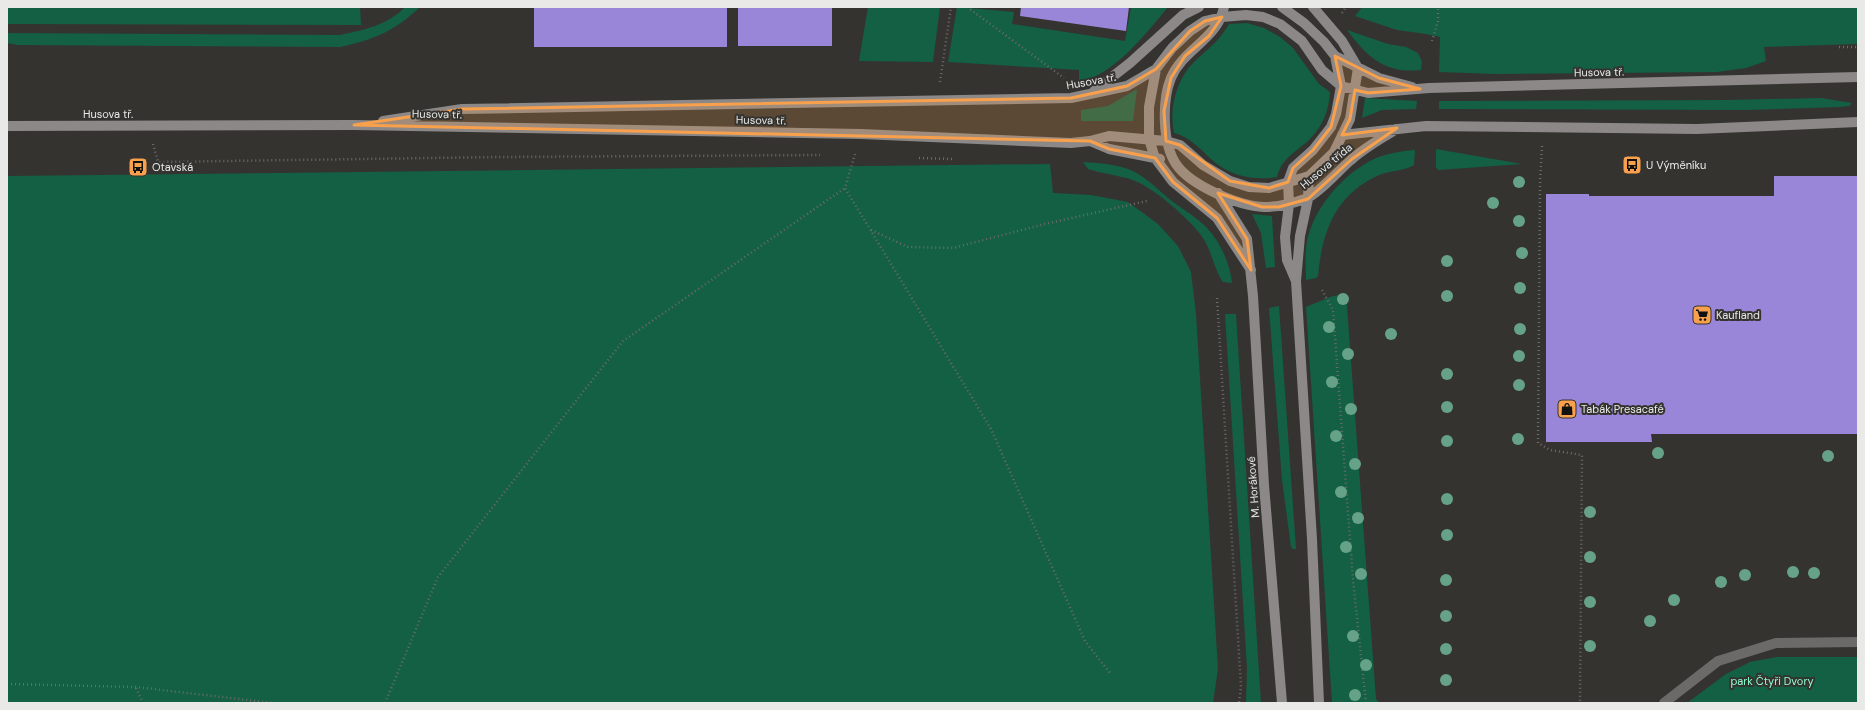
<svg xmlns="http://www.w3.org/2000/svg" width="1865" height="710" viewBox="0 0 1865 710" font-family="'DM Sans',sans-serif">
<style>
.green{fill:#136045}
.building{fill:#9a86d9}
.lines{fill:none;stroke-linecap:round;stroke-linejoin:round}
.path{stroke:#6c6b69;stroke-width:2.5;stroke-dasharray:1 3;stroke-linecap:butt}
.street{stroke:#6c6a69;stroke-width:10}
.secondary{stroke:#8b8887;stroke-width:10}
.tree{fill:#66a287}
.marked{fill:#f9a04c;fill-opacity:0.2;stroke:#f9a04c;stroke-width:3;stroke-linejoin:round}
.labels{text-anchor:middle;stroke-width:4;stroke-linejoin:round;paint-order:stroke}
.street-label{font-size:11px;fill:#e9e9e7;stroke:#343330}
.poi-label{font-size:11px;fill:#e9e9e7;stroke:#343330;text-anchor:start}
.park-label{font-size:11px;fill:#8ffdce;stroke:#343330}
</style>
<rect width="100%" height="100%" fill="#343330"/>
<!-- green -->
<path class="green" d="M7,7h353l1,18 -354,-1z
M405,7h15c-25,24 -47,33 -80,40l-322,-2 -11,-2v-10l333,2c24,-5 48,-10 65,-28z
M868,7h72l-7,55 -74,-1z
M957,7l57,5 -2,12 113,17 6,-34h37c-20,24 -56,71 -89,74v-11l-131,-8z
M1362,7h496v37l-94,3 2,14 -20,7 -29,4 -221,2 -57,-2 1,-35 -14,-3 -29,-4 -42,-14z
M1247,23l17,5 16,9 13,11 26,36 11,8c-1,18 -7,34 -21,48 -13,12 -28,19 -32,37 -24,4 -47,-1 -66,-18 -12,-11 -21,-22 -37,-26 -5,-25 2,-53 20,-71 14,-13 26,-22 35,-38z
M1347,30l41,14 18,3 12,6 4,9 -1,8c-35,4 -53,-12 -74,-40z
M1137,89l-4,32h-52v-11l27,-4z
M1365,98l52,3 -1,8 -34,1 -20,8z
M1821,98l31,5 -3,3 -9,1 -94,3 -307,-1v-8l287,-1z
M1436,149l86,15 -84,6 -2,-3z
M1415,150l-1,15c-9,6 -23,5 -35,10 -43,19 -57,56 -61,101l-2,2 -10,2c0,-10 -1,-21 0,-31 3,-37 37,-76 70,-91 13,-5 26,-7 39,-8z
M1083,162c16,1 30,2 45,7 16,6 27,18 40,29 11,9 24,16 35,26 16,15 27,38 29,59l-9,-1c-9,-13 -11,-30 -20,-44 -13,-19 -49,-50 -70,-58 -15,-5 -30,-6 -45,-11z
M1050,164l3,29 38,2 37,7 30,22 20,22 13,26 5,42 22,355 -5,34h-1206v-527z
M1252,214l20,2 3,51 -9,1 -5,-35z
M1346,293l30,406 3,4h-47l-26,-396 24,-10z
M1279,306l17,243h-3l-2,-2 -9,-67 -13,-172z
M1225,314h11l25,389h-15l1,-35z
M1777,657h81v46h-171l39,-29 24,-12z"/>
<!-- building -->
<path class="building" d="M534,7h193v40h-193z
M738,7h94v39h-94z
M1021,7h108l-3,24 -106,-15z
M1774,176h84v258h-207l1,8h-106v-248h43v2h185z"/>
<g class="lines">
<!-- path -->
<path class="path" d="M967,7l97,71
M1342,13l4,-6
M1432,41l6,-20v-14
M1839,47h19
M940,82l11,-75
M153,144l5,18 340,-5 322,-2
M1542,146l-2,36 -2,261 12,7 32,5 -2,248
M855,154l-10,34 146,241 94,212 25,32
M919,158l33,1
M871,230l37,17 45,1 92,-24 102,-23
M1322,290l11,20 20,270 13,123
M1217,298l24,389 -2,16
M7,684l129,3 137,16
M136,688l7,15
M385,703l53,-126 185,-236 222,-153"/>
<!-- street -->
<path class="street" d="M1664,703l54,-42 58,-18 82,-1"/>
<!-- secondary -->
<path class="secondary" d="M1224,7c-6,32 -41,42 -53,71 -9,22 -9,65 5,86 14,21 62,42 88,43 14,0 27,-3 41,-8 11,-3 35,-30 46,-39 13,-12 30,-21 45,-31
M1282,7l22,16 20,19 11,14 6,30 -5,28 -5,13 -18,23 -20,18 -5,14 1,22 -4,33 2,23 9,21
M1313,7l29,34 16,27 -8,51 -16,33 -25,24 -1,23 -8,37 -4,45 16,258 7,164
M1335,56l44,22 33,9
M1094,91l36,-28 53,-48 16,-8
M383,121l79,-12 609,-11 56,-12 29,-17
M7,126l347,-1 507,9 210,9 19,-2 19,-5 57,5 14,4 23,20 27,16 19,6 20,1 40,-12
M1342,135l84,-9 271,3 161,-7
M1090,141l19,8 51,10
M1218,193l29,46 6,57 11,189 18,218
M1251,270l-34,-52 -44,-36 -18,-24 -6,-19v-32l7,-38 16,-21 18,-17 15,-10 17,-4 24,-2 17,2 17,7 22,17 20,29 19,16 27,7 61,-5 429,-11"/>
</g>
<!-- trees -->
<g class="tree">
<circle cx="1519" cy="182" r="6"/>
<circle cx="1493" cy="203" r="6"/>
<circle cx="1519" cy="221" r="6"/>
<circle cx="1522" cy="253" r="6"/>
<circle cx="1447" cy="261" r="6"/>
<circle cx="1520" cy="288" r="6"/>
<circle cx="1447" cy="296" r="6"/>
<circle cx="1343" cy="299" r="6"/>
<circle cx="1329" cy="327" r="6"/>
<circle cx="1520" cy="329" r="6"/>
<circle cx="1391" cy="334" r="6"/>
<circle cx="1348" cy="354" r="6"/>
<circle cx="1519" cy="356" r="6"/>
<circle cx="1447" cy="374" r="6"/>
<circle cx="1332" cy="382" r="6"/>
<circle cx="1519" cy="385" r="6"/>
<circle cx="1447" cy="407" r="6"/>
<circle cx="1351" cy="409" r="6"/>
<circle cx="1336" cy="436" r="6"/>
<circle cx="1518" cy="439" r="6"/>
<circle cx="1447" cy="441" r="6"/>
<circle cx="1658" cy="453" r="6"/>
<circle cx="1828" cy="456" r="6"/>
<circle cx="1355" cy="464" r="6"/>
<circle cx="1341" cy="492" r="6"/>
<circle cx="1447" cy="499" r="6"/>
<circle cx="1590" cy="512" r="6"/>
<circle cx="1358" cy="518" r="6"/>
<circle cx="1447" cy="535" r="6"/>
<circle cx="1346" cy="547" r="6"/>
<circle cx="1590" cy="557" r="6"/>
<circle cx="1793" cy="572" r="6"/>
<circle cx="1814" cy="573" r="6"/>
<circle cx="1361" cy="574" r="6"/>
<circle cx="1745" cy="575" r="6"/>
<circle cx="1446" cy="580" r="6"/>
<circle cx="1721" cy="582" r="6"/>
<circle cx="1674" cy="600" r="6"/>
<circle cx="1590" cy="602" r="6"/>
<circle cx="1446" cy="616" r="6"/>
<circle cx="1650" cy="621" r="6"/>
<circle cx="1353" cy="636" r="6"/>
<circle cx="1590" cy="646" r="6"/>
<circle cx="1446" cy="649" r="6"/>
<circle cx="1366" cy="665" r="6"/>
<circle cx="1446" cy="680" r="6"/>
<circle cx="1355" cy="695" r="6"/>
</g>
<!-- marked area -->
<path class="marked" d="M1222,17l-13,19 -24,20 -14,22 -7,33 2,30 14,4 50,36 39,7 19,-6 5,-14 20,-18 18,-23 10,-41 -6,-30 44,22 41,11 -52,4 -13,-3 -5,29 -8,16 55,-7 -45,31 -44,40 -29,8h-17l-44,-14 29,46 4,31 -34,-52 -44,-36 -18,-24 -46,-9 -19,-8 -736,-16 108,-16 609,-11 56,-12 29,-17 34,-38 15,-10z"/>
<!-- icons -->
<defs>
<g id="bus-square" transform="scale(1)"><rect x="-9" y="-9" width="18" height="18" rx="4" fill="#f9a04c" stroke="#343330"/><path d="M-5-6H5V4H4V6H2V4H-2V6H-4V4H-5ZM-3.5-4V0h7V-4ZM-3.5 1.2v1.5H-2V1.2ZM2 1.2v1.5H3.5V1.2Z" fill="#111"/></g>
<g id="supermarket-square" transform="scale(1)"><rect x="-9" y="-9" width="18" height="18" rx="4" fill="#f9a04c" stroke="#343330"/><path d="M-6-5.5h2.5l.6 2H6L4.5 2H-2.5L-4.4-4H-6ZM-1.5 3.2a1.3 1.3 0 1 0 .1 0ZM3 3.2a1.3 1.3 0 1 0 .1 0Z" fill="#111"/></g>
<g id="shop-square" transform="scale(1)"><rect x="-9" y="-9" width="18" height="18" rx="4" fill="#f9a04c" stroke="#343330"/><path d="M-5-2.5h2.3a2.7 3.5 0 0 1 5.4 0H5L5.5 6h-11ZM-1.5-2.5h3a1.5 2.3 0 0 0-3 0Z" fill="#111"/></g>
</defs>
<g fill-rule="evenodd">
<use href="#bus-square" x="1632" y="165"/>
<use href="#bus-square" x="138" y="167"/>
<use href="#supermarket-square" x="1702" y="315"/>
<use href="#shop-square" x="1567" y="409"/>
</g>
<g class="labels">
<!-- street labels -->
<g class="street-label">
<text transform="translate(1599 72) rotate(-1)" y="4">Husova tř.</text>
<text transform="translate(1091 81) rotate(-10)" y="4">Husova tř.</text>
<text x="108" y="118">Husova tř.</text>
<text transform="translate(437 114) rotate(1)" y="4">Husova tř.</text>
<text transform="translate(761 120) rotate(1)" y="4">Husova tř.</text>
<text transform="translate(1326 166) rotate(-40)" y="4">Husova třída</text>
<text transform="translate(1253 487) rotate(-94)" y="4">M. Horákové</text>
</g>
<!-- poi labels -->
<g class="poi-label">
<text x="1646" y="169">U Výměníku</text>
<text x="152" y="171">Otavská</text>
<text x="1716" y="319">Kaufland</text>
<text x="1581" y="413">Tabák Presacafé</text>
</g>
<!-- park labels -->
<g class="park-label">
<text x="1772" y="685">park Čtyři Dvory</text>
</g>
</g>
<!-- border -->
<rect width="1865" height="710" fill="none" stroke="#e9e9e7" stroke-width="16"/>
</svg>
